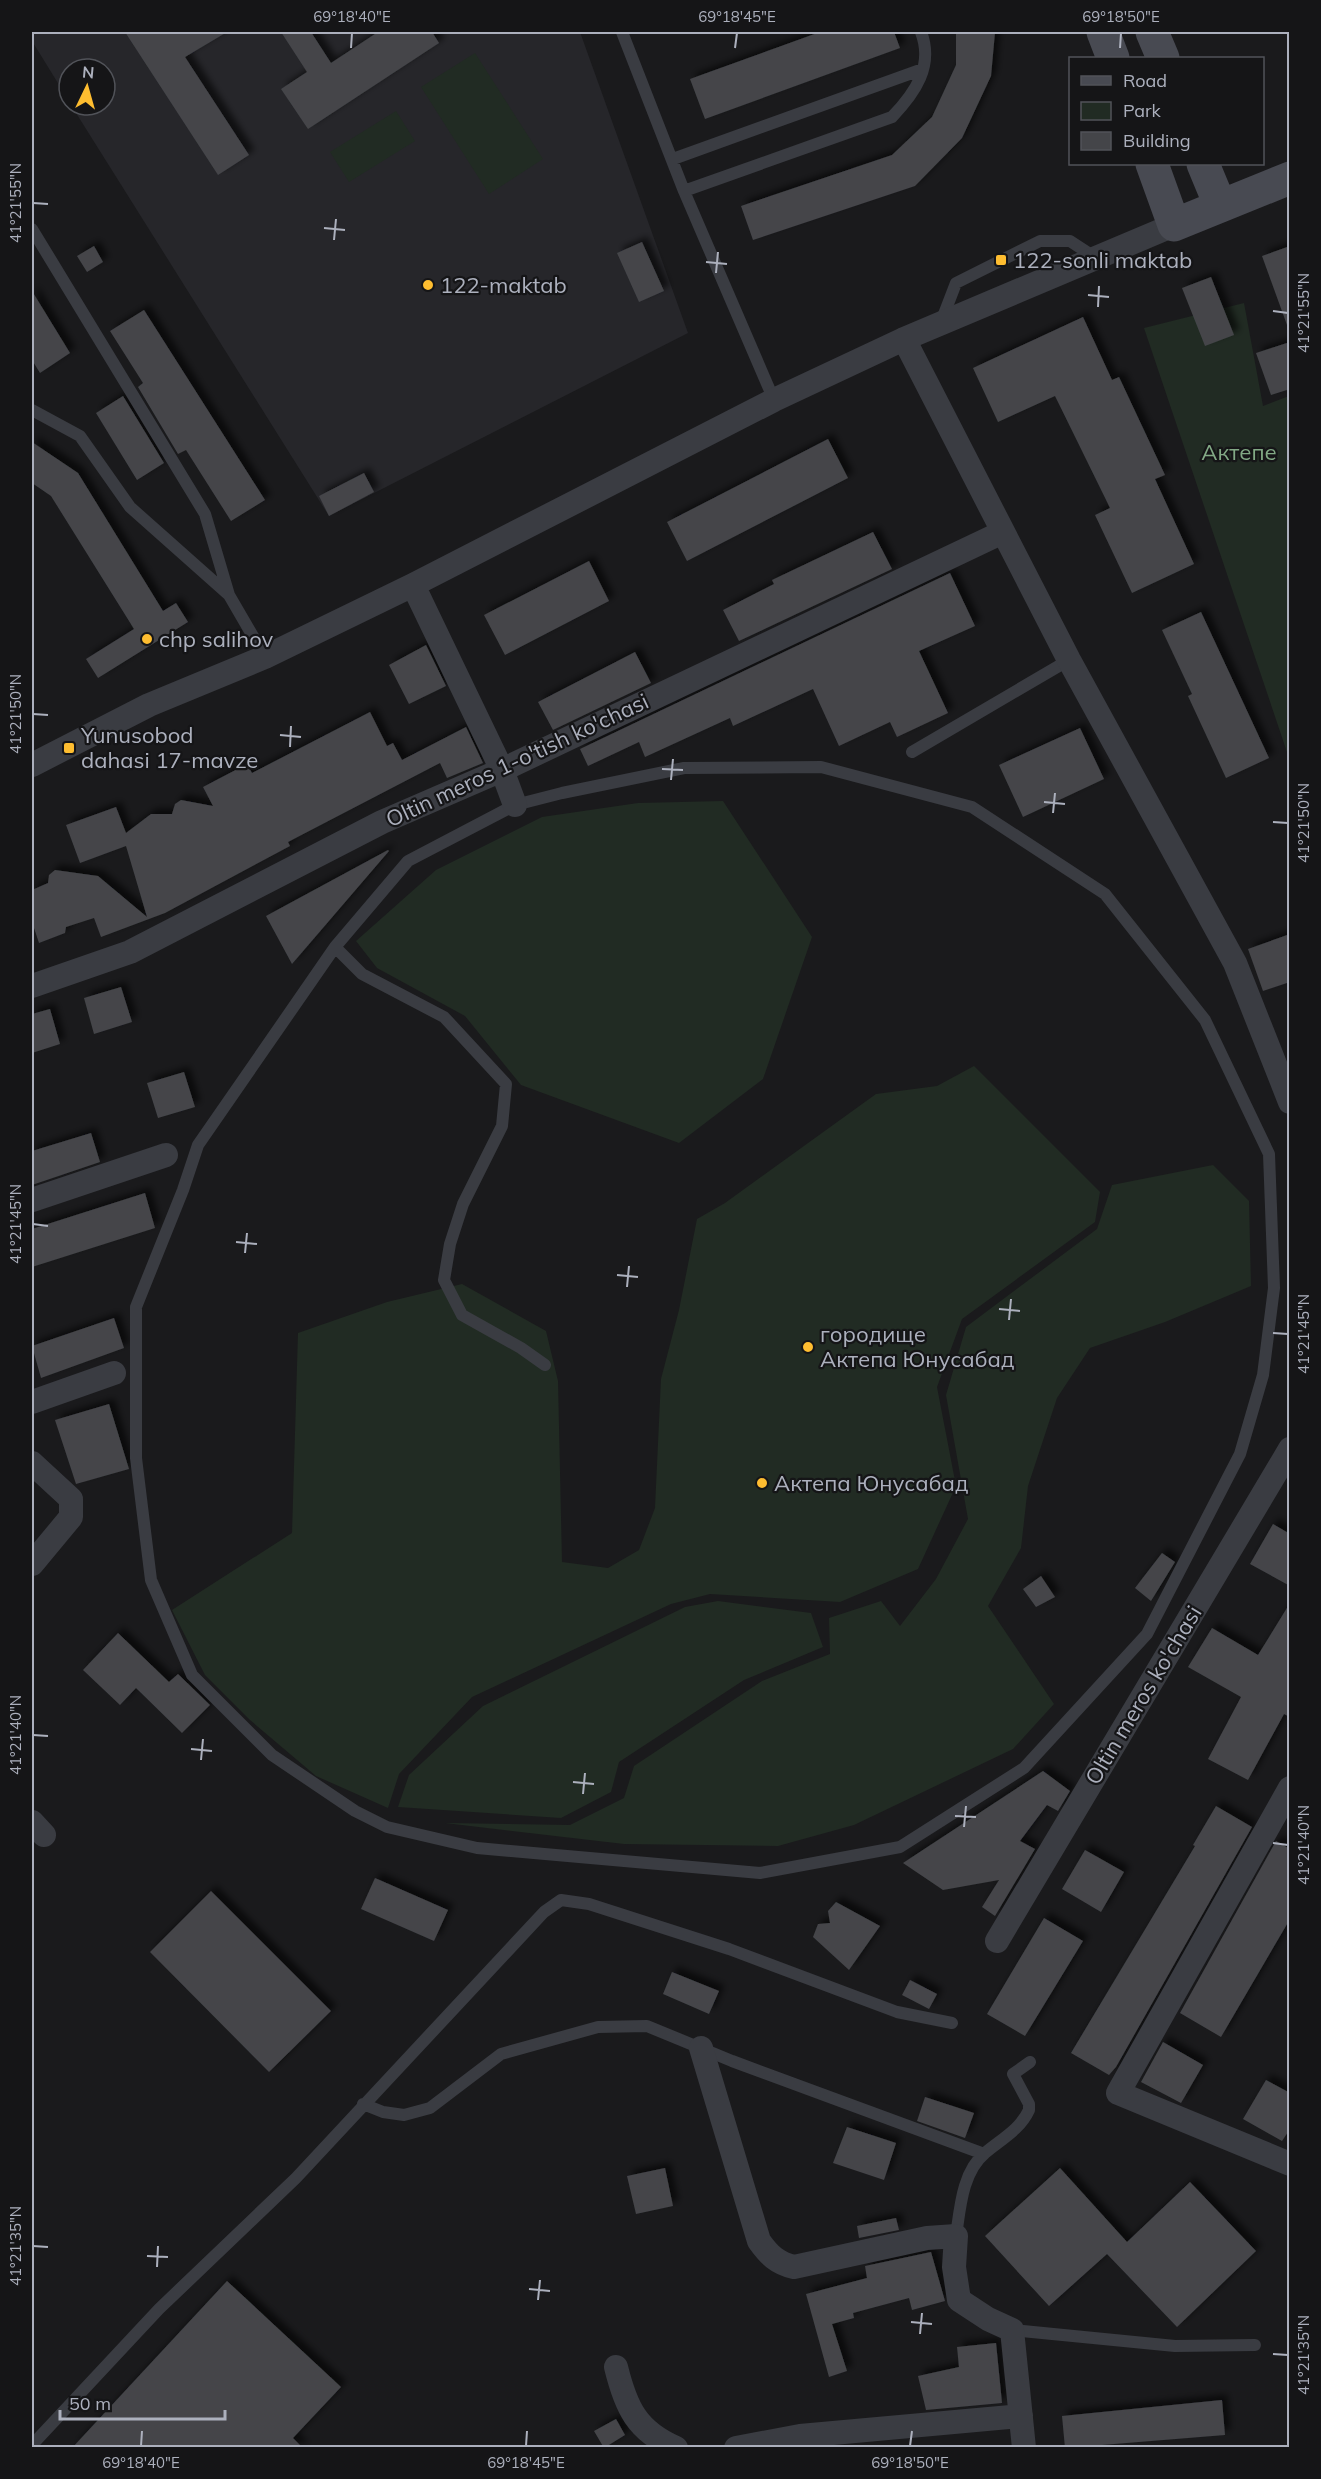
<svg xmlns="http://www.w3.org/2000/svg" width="1321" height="2479" viewBox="0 0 1321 2479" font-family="Mulish,sans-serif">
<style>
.built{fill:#26262a}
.green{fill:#212b23}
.building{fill:#444549;filter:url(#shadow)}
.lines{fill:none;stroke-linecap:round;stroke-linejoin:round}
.lane{stroke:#3a3c42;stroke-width:12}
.street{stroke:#3a3c42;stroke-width:24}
.secondary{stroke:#484a52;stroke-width:33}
.ticks{fill:none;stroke:#acb0bd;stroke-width:2}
.poi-dot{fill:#febd30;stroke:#151517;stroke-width:2}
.labels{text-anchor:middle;stroke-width:4.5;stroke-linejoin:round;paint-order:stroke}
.poi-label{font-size:22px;fill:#acb0bd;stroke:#151517;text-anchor:start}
.park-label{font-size:22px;fill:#82a985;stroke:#151517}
.street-label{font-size:22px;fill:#acb0bd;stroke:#151517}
.neatline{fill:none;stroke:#acb0bd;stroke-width:2}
.ticks-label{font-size:15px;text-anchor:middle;fill:#acb0bd}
</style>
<defs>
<filter id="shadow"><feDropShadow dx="5.5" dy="-5.5" stdDeviation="3" flood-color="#0009"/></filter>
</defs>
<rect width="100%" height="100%" fill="#1a1a1c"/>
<!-- built -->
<path class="built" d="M32,32h548l108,301 -359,183 -258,-411h34v-36h-36v32l-37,-60z"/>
<!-- green -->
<path class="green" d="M475,53l68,106 -54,35 -68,-107z
M396,111l19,30 -66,41 -19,-30z
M1244,303l19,103 26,-10v362l-145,-430z
M723,801l89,136 -49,142 -84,64 -158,-58 -56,-69 -88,-48 -21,-27 80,-71 106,-53 96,-14z
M974,1066l126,126 -5,30 -133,97 -25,68 19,99 -38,83 -78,33 -130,-8 -39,10 -199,93 -73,77 -11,34 -72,-32 -66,-56 -45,-45 -33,-65 120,-77 6,-200 89,-31 75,-18 84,47 12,50 4,181 46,6 31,-18 16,-42 6,-129 18,-69 18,-91 28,-16 151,-109 61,-8z
M1213,1165l36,36 2,85 -86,36 -75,26 -33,50 -29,88 -7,62 -33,58 66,98 -41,45 -159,76 -76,21 -154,-2 -179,-21 125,2 54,-27 10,-32 128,-85 68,-27 -1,-36 52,-17 19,25 36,-47 32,-60 -22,-124 20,-68 131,-98 15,-44z
M718,1601l93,12 12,34 -79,33 -125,82 -8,30 -50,26 -163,-11 11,-32 74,-69 202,-99z"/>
<!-- building -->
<path class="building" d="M125,32h102l-42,25 64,98 -31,20z
M281,32h30l20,31 47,-31h54l7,11 -131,86 -27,-40 26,-17z
M820,32h74l6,16 -195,71 -15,-40z
M956,32h39l-4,44 -29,62 -47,48 -162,54 -12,-34 151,-51 40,-38 24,-52z
M642,242l22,49 -25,11 -22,-49z
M94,246l9,16 -16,10 -10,-16z
M1290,246v79h-3l-25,-69z
M1211,277l23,58 -29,11 -23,-58z
M32,291l38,62 -30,20 -8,-13z
M144,310l121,190 -34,21 -45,-71 -8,4 -40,-67 5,-4 -33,-52z
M1083,317l29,63 7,-3 46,98 -10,4 39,85 -62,29 -37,-78 15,-7 -55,-112 -57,26 -25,-54z
M1290,342v47l-19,6 -15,-42z
M123,396l41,67 -27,17 -41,-67z
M828,439l20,39 -161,83 -20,-39z
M32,442l46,31 85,138 13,-8 12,19 -90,56 -12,-19 48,-30 -83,-133 -19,-13z
M364,473l10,19 -45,24 -10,-20z
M873,532l19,37 -153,72 -16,-31 51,-26 -2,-4z
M589,561l20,40 -104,54 -21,-40z
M950,573l25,53 -56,25 29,62 -51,24 -7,-15 -51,24 -26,-57 -80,37 -3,-8 -85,39 -6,-15 -51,24 -8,-17z
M1201,612l68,146 -43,20 -38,-82 4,-2 -30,-64z
M426,645l20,41 -37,18 -20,-39z
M635,652l16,31 -98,47 -15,-28z
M370,712l17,34 6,-3 9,17 64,-33 17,36 -36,15 -7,-15 -152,79 2,4 -125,67 -64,24 -7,-19 -28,9 -1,6 -26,10 -7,-21v-32l16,-7 1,-8 6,-5 43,6 49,41 -21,-71 -46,17 -14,-38 50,-18 10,26 25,-19h21l3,-10 6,-4 32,6 -10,-19 44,-23 5,9z
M1080,728l24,51 -81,38 -24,-52z
M388,850l1,1 -97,113 -26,-48z
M1290,934v48l-27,9 -15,-42z
M121,987l11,35 -38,12 -10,-36z
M50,1009l10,35 -28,9v-39z
M184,1072l11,35 -37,11 -11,-35z
M91,1133l9,29 -68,23v-34z
M145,1193l10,35 -123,39v-38z
M114,1318l10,30 -83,30 -9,-32z
M109,1404l20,65 -53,15 -21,-64z
M1273,1524l17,10v52l-40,-22z
M1162,1553l13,9 -24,39 -16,-13z
M1041,1576l14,21 -19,10 -13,-18z
M1290,1603v114l-6,-3 -36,66 -40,-21 33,-62 -53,-30 24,-39 46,27z
M118,1633l51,49 9,-8 32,31 -28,28 -46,-45 -16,17 -37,-35z
M1043,1771l27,20 -12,20 -11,-6 -27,36 15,8 -40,67 -13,-9 17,-27 -56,10 -40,-27z
M1216,1806l36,21 -136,240 -7,8 -38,-22 124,-207 -2,-1z
M1276,1841l14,8v70l-69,118 -41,-24z
M1085,1850l39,22 -23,40 -39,-23z
M375,1878l73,32 -14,31 -73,-32z
M211,1891l120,120 -62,61 -119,-120z
M836,1902l44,24 -31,44 -36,-33 5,-13 12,-1 -2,-12z
M1044,1918l39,23 -58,95 -38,-22z
M672,1972l47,19 -10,23 -46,-20z
M910,1980l27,14 -8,15 -27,-14z
M1163,2042l40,23 -22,38 -40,-21z
M1266,2080l24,13v36l-8,12 -39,-22z
M925,2097l49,16 -9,25 -48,-17z
M847,2127l49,16 -12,37 -51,-17z
M665,2168l8,38 -37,8 -9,-38z
M1060,2168l67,74 63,-60 66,69 -79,76 -70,-73 -58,52 -64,-70z
M896,2218l3,12 -40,8 -2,-12z
M931,2252l14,49 -33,9 -3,-12 -56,15 1,5 -22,6 15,47 -18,6 -23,-83 61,-16 -2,-12z
M227,2281l114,106 -48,51 10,10h-231z
M996,2343l6,60 -76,7 -8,-34 41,-9 -2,-20z
M1222,2400l3,35 -160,13 -3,-32z
M616,2419l9,16 -21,13 -10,-17z"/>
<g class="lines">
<!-- lane -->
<path class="lane" d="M622,32l62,159 90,209
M673,159l250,-90
M684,191l208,-74c23,-24 42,-51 29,-85
M32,229l173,285 24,81
M941,322l15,-39 84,-42h30l26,17
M32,410l48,26 50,71 99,88 36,62
M912,752l157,-92
M821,767l151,40 133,87 100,126 64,134 5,134 -11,87 -23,79 -93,180 -123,134 -124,79 -140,26 -283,-25 -90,-21 -32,-16 -83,-56 -80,-80 -41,-95 -15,-122v-151l47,-117 15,-45 137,-198 73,-86 107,-56 47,-12 122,-25z
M335,947l27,27 82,43 62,67 -4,42 -39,78 -13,40 -6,36 18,35 59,33 24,17
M363,2104l20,8 21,3 26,-7 71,-54 97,-27 49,-1 85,35 252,93
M956,2236c4,-27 6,-64 29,-83 15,-13 35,-23 44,-43v-6l-16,-30 17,-12
M1012,2330l163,16 80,-1
M32,2445l127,-136 137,-131 248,-266 17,-12 28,4 140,45 168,63 55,11"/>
<!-- street -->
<path class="street" d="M904,339l165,321 166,303 55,139
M413,585l89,185 13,35
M32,765l117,-60 116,-48 148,-72 361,-185 130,-61 270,-114
M32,986l98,-34 252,-130 120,-52 501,-238
M32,1200l134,-45
M32,1402l82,-29
M32,1463l39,36v18l-39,47
M1290,1788l-172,305 172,71
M32,1822l12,13
M997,1941l293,-492
M701,2048l58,193c10,14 18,22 35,26l133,-29 29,-2 -2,31 5,33 29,19 24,11 12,118
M616,2367c10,41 21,64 60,81
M736,2448l64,-12 221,-20"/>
<!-- secondary -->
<path class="secondary" d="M1103,32l10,26
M1152,32l11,26
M1152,164l22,61 116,-47
M1203,164l17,41"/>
</g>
<!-- ticks -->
<path class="ticks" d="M351,48l1,-15M735,48l2,-15M1120,48l1,-15M33,203l15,1M324,228l21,2M334,240l2,-21M706,262l21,2M716,273l2,-21M1088,295l21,2M1098,307l1,-21M1273,311l15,2M33,714l15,1M280,735l21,2M290,747l1,-21M662,769l21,1M671,780l2,-21M1044,802l21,2M1053,813l2,-20M1273,822l15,1M33,1224l15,2M236,1242l21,2M245,1253l2,-20M617,1275l21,2M627,1287l2,-21M999,1309l21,2M1009,1320l2,-21M1273,1333l15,1M33,1735l15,1M191,1749l21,2M201,1760l2,-21M573,1782l21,2M583,1794l2,-21M955,1816l21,1M964,1827l2,-21M1273,1843l15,2M33,2246l15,1M147,2256l21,1M157,2267l1,-21M529,2289l21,2M538,2300l2,-20M911,2322l21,2M920,2334l2,-21M1273,2354l15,1M141,2446l1,-15M526,2446l1,-15M910,2446l2,-15"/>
<!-- markers -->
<g class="poi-dot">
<rect x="995" y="254" width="12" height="12" rx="3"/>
<circle cx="428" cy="285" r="6"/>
<circle cx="147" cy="639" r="6"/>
<rect x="63" y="742" width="12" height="12" rx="3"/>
<circle cx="808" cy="1347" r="6"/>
<circle cx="762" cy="1483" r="6"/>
</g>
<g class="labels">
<!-- poi labels -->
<g class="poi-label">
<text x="1013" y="268">122-sonli maktab</text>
<text x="440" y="293">122-maktab</text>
<text x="159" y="647">chp salihov</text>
<text x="81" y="743">Yunusobod<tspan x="81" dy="25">dahasi 17-mavze</tspan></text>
<text x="820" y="1342">городище<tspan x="820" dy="25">Актепа Юнусабад</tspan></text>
<text x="774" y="1491">Актепа Юнусабад</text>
</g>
<!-- park labels -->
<g class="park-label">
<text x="1239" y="460">Актепе</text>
</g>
<!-- street labels -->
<g class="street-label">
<text transform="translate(517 760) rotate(-25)" y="8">Oltin meros 1-o'tish ko'chasi</text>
<text transform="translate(1143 1695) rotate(-59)" y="8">Oltin meros ko'chasi</text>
</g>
</g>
<!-- border -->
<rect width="1321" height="2479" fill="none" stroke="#151517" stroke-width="66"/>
<!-- legend -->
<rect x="1069" y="57" width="195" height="108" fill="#151517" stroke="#515359" stroke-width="1.5"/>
<rect x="1081" y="76" width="30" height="9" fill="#484a52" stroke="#515359" stroke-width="1.5"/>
<text x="1123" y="87" font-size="18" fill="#acb0bd">Road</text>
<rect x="1081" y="102" width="30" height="18" fill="#212b23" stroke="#515359" stroke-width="1.5"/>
<text x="1123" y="117" font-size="18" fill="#acb0bd">Park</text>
<rect x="1081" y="132" width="30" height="18" fill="#444549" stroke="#515359" stroke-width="1.5"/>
<text x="1123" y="147" font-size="18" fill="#acb0bd">Building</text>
<!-- north arrow -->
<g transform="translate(87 87) rotate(5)"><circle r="28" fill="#151517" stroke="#515359" stroke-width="1.5"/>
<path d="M0-4.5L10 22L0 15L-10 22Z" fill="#febd30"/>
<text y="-9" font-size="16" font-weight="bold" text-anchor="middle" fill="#acb0bd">N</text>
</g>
<!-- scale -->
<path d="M60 2410v9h165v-9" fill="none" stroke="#acb0bd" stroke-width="3"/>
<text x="69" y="2410" font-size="18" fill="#acb0bd" stroke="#151517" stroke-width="4.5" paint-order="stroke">50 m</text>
<rect x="33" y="33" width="1255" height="2413" class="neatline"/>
<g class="ticks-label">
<text x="352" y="22">69°18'40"E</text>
<text x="737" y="22">69°18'45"E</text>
<text x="1121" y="22">69°18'50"E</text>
<text transform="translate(16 203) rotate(-90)" y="5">41°21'55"N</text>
<text transform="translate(1304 313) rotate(-90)" y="5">41°21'55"N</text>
<text transform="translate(16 714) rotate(-90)" y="5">41°21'50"N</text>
<text transform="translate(1304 823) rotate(-90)" y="5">41°21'50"N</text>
<text transform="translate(16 1224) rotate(-90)" y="5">41°21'45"N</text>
<text transform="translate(1304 1334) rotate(-90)" y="5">41°21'45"N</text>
<text transform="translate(16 1735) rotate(-90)" y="5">41°21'40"N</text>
<text transform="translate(1304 1845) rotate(-90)" y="5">41°21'40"N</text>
<text transform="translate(16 2246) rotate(-90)" y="5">41°21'35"N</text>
<text transform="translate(1304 2355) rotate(-90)" y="5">41°21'35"N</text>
<text x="141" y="2468">69°18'40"E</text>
<text x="526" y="2468">69°18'45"E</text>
<text x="910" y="2468">69°18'50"E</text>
</g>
</svg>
